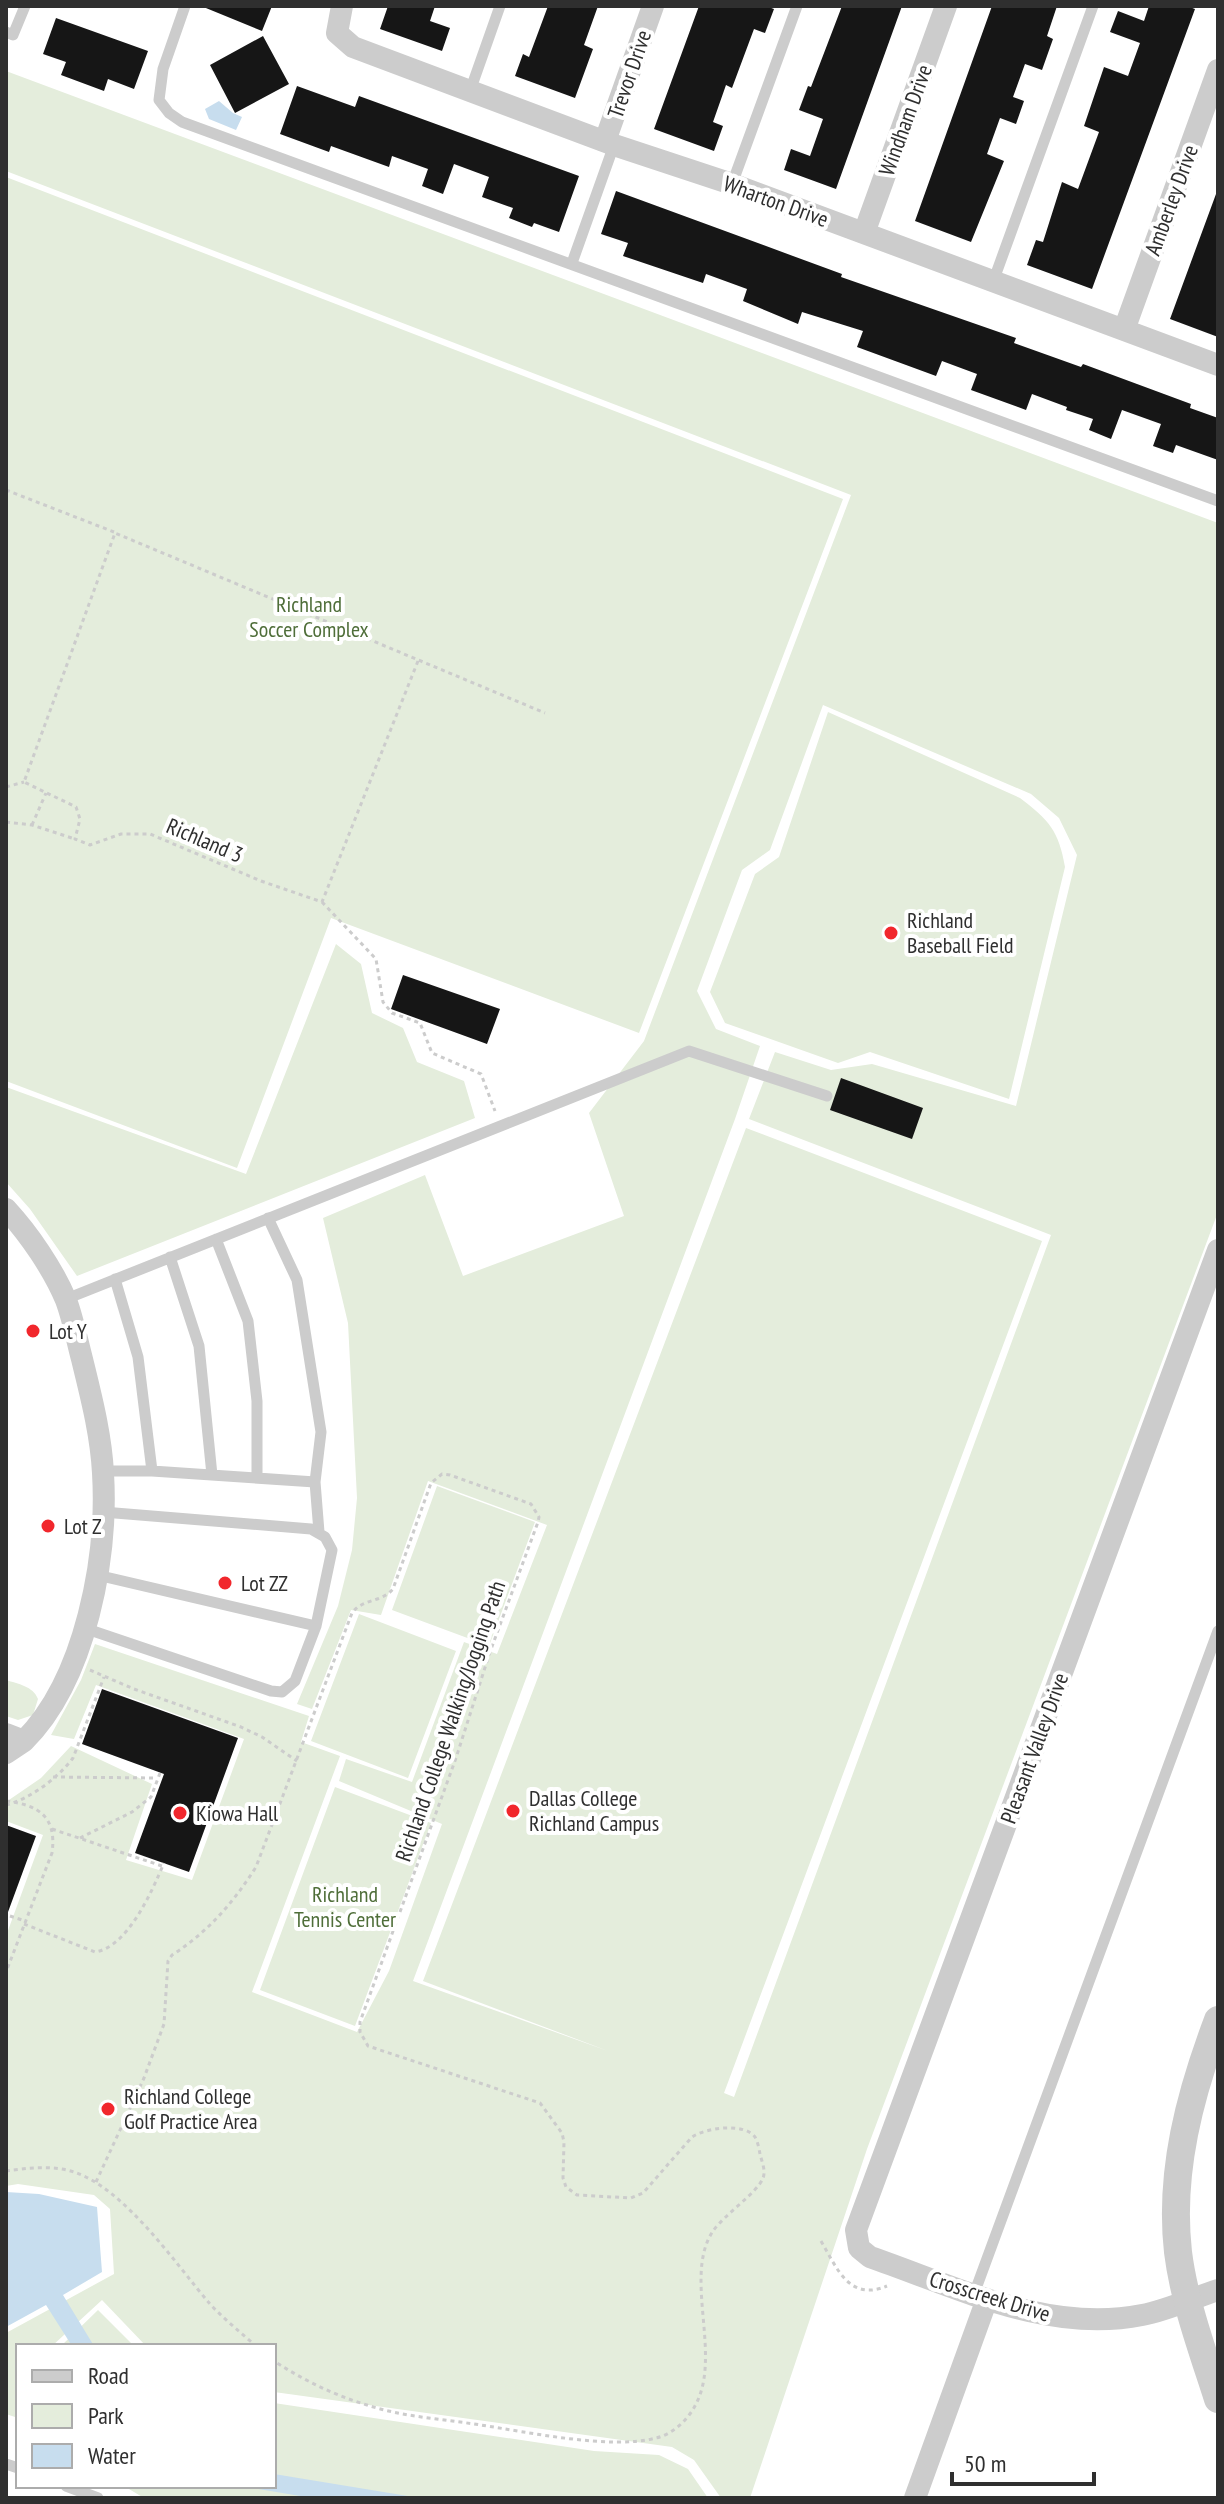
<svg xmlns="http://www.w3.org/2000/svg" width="1224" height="2504" viewBox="0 0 1224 2504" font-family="'PT Sans Narrow',sans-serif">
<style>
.green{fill:#e4eddc;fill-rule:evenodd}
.water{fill:#c7ddee}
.building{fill:#161616}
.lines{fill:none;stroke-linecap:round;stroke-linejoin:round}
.path{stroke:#ccc;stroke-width:3;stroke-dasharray:4 4;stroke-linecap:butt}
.service{stroke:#ccc;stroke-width:11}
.minor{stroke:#ccc;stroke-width:22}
.tertiary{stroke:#ccc;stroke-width:28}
.poi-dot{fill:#f1272c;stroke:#fff;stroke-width:3}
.labels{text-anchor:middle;stroke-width:8;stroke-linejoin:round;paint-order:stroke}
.street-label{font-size:22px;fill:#2f2f2f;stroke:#fff}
.park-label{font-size:22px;fill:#4f6e39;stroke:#fff}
.poi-label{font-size:22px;fill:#2f2f2f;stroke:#fff;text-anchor:start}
</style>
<rect width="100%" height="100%" fill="#fff"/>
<!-- green -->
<path class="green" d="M6,71l1212,452v689l-351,937 -117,349h-29l-27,-38 -22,-13 -398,-55v-46h-128l-44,-46 -50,46h-34v72l-12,-4v-81l108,-59 -4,-65 -16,-14 -76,-11 -12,2v-250l37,-101 -37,-14v-19l35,-24 30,-32 81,38 -26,76 66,20 52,-141 -148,-54 -22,54 -23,-4 30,-55 14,-36 214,72 -8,26 39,14 -88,236 105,40 32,-61 53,-147 -103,-43 7,-22 66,23 52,-140 33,12 50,-129 -119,-44 -47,134 -30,-5 -39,99 -15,-5 41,-98 14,-56 5,-52 -9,-175 -25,-105 102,-43 38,101 161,-60 -35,-103 55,-72 207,-546 -845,-324zM823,705l208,89 28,24 18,37 -61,251 -144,-42 -41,6 -56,-18 -26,67 302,116 -317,862 -10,-4 318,-852 -296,-113 -323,853 185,70 -195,-70 322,-862 25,-73 -44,-17 -19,-38 45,-121 28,-20z
M6,177l837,322 -204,534 -308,-115 -94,250 -231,-87z
M828,712l192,86c29,22 39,33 45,69l-56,232 -139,-47 -32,11 -113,-40 -15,-31 45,-118 24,-17z
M336,944l25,20 11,49 31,15 14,34 47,19 11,37 -398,158 -47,-67 -24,-27v-95l240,87z
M437,1486l98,36 -46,124 -97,-36z
M359,1614l97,37 -48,127 -97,-37z
M6,1680c12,4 27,6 32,19l-5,16 -15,5 -12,-4z
M335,1787l96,36 -76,203 -95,-36z
M98,2310l36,36h-73z
M274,2403l320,48 65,4 29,14 20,29h-564l-20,-12h150z"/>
<!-- water -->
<path class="water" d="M219,101l14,12 9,4 -6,13 -27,-11 -4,-10z
M6,2192l33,2 58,13 5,65 -39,23 31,51h-22l-26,-41 -40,22z
M274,2474l146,24h-108l-71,-12h33z"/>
<!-- building -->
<path class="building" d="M201,6h71l-10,25z
M388,6h47l-5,15 20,7 -8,23 -62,-22z
M548,6h50l-14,39 9,4 -18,49 -60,-22 8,-22 6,3z
M699,6h67l8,3 -9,24 -11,-4 -22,59 -6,-3 -13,37 10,4 -9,25 -60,-22z
M842,6h60l-66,183 -52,-19 7,-21 19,7 13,-37 -24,-9 9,-24 3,1z
M992,6h65l-10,30 6,3 -11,31 -17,-6 -12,33 11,4 -8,23 -16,-6 -13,36 17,7 -33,81 -56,-21z
M1149,6h38l8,3 -103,280 -65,-24 9,-25 7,2 19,-60 16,7 21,-57 -15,-6 20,-59 24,9 12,-33 -30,-11 8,-21 26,10z
M56,18l92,33 -14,38 -26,-10 -4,12 -43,-16 5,-13 -23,-8z
M263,36l26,48 -54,29 -25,-48z
M297,86l58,21 4,-11 220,80 -20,56 -25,-9 -2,4 -23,-9 4,-10 -31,-11 7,-20 -35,-13 -11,30 -21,-8 6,-17 -36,-13 -3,11 -58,-21 -2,6 -49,-18z
M616,191l226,83 -1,3 175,61 -2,5 67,24 2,-3 108,40 -1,4 28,10v42l-42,-15 -3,8 -20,-7 8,-22 -39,-14 -11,29 -22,-9 4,-11 -27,-9 1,-3 -35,-13 -6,16 -55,-20 6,-16 -35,-13 -6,15 -79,-29 6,-16 -61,-19 -4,12 -55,-23 4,-12 -41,-15 -3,9 -80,-27 5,-13 -27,-9z
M1216,194l2,1v142l-48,-18z
M403,975l97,34 -13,35 -96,-35z
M841,1078l82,30 -11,31 -82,-29z
M102,1689l136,49 -49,134 -54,-19 29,-79 -82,-30z
M6,1825l30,11 -28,76h-2z"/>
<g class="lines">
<!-- path -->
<path class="path" d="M6,490l108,42
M418,661l-96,241 -61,-21 -111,-47h-29l-31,11 -15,-6 5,-20 -4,-12 -52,-25 91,-249 430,180
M6,787l18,-5
M6,822l26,3 43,14
M32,825l14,-32
M322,902l54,57 7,43 9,11 28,10 12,30 49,21 14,37
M90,1670l44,19 107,38 21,10 35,24
M53,1777l104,1
M6,1801c33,4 51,16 46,52l-46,119
M6,1805c24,-6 52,-27 67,-47l31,-81
M52,1829l110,37
M80,1838l52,-26 19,-15 9,-24
M10,1916l15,5
M24,1924l71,28c33,-5 57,-61 69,-89
M6,2171c21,-3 47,-6 68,1 51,17 101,91 136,132 14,15 30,28 46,42
M96,2182l48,-104 20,-54 4,-63 4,-6c36,-23 61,-52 84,-88l96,-254c11,-15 29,-10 41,-24l38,-106 11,-9 8,1 81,29 8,13 -1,5 -48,130 -34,106 -96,264v10l8,14 172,57 22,30 2,9 -1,36 3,9 11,8 54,3 12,-5 49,-56c13,-9 52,-15 63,0 3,5 4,12 5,17 2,8 6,17 3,24 -5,14 -39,37 -50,53 -30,45 9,123 -17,173 -8,16 -23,30 -40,34 -45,12 -129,-6 -175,-13 -38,-6 -78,-8 -114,-20 -33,-10 -64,-25 -93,-44
M821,2241c16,27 28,61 66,45"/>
<!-- service -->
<path class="service" d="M185,6l-22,63 -4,31 10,13 13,9 1036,379
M6,32l7,3 12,-29
M470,91l30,-85
M732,184l65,-178
M572,263l42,-118
M993,282l100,-276
M216,1239l32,82 9,80v77
M170,1257l29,89 13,129
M66,1299l623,-248 138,45
M103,1471h49l-14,-114 -23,-78
M152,1471l163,11 6,-50 -24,-152 -29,-62
M315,1482l4,50
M97,1575l219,51
M84,1628l187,63 11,1 13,-11 21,-55 16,-76 -7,-13 -14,-8 -208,-17
M974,2294l244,-663
M6,2464l12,4
M66,2486l32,12"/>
<!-- minor -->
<path class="minor" d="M342,6l-5,27 16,14 261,98 118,39 486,181
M605,141l48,-135
M864,233l82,-227
M1124,330l94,-260
M6,1209c23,25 47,60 60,91 7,19 11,40 16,59 9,37 19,75 21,114 5,84 -17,206 -79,268
M1218,1250l-362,980 3,18 11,9c87,30 178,77 272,58 26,-5 51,-17 76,-25
M6,1734l18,7 -18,12
M915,2498l72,-199"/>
<!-- tertiary -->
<path class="tertiary" d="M1218,2020c-28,74 -49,152 -40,232 6,49 25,100 40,147"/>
</g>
<!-- markers -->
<g class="poi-dot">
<circle cx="891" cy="933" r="8"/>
<circle cx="33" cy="1331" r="8"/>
<circle cx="48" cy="1526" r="8"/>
<circle cx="225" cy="1583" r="8"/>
<circle cx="513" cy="1811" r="8"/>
<circle cx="180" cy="1813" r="8"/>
<circle cx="108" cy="2109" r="8"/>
</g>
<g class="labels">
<!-- street labels -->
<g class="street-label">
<text transform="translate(629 74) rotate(-71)" y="8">Trevor Drive</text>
<text transform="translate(905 120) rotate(-70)" y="8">Windham Drive</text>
<text transform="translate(1171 200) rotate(-70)" y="8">Amberley Drive</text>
<text transform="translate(776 201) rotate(20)" y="8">Wharton Drive</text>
<text transform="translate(205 840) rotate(23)" y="8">Richland 3</text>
<text transform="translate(450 1721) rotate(-71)" y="8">Richland College Walking/Jogging Path</text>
<text transform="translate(1034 1748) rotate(-70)" y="8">Pleasant Valley Drive</text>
<text transform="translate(990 2296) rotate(17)" y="8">Crosscreek Drive</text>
</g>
<!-- park labels -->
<g class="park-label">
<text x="309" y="612">Richland<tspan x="309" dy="25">Soccer Complex</tspan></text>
<text x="345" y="1902">Richland<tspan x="345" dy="25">Tennis Center</tspan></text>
</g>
<!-- poi labels -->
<g class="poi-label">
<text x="907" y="928">Richland<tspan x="907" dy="25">Baseball Field</tspan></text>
<text x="49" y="1339">Lot Y</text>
<text x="64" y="1534">Lot Z</text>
<text x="241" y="1591">Lot ZZ</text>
<text x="529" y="1806">Dallas College<tspan x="529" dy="25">Richland Campus</tspan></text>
<text x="196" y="1821">Kiowa Hall</text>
<text x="124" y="2104">Richland College<tspan x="124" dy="25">Golf Practice Area</tspan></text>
</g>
</g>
<!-- border -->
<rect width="1224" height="2504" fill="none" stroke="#2f2f2f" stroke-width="16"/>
<!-- legend -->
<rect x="16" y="2344" width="260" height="144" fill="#ffffff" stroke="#acacac" stroke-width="2"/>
<rect x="32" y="2370" width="40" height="12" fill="#cccccc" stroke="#acacac" stroke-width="2"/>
<text x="88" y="2384" font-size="24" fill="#2f2f2f">Road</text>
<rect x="32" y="2404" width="40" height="24" fill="#e4eddc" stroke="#acacac" stroke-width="2"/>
<text x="88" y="2424" font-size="24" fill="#2f2f2f">Park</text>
<rect x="32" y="2444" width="40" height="24" fill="#c7ddee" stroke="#acacac" stroke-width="2"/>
<text x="88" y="2464" font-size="24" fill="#2f2f2f">Water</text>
<!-- scale -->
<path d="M952 2472v12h142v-12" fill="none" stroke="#2f2f2f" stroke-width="4"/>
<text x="964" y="2472" font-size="24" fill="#2f2f2f" stroke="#ffffff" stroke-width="6" paint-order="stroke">50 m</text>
</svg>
